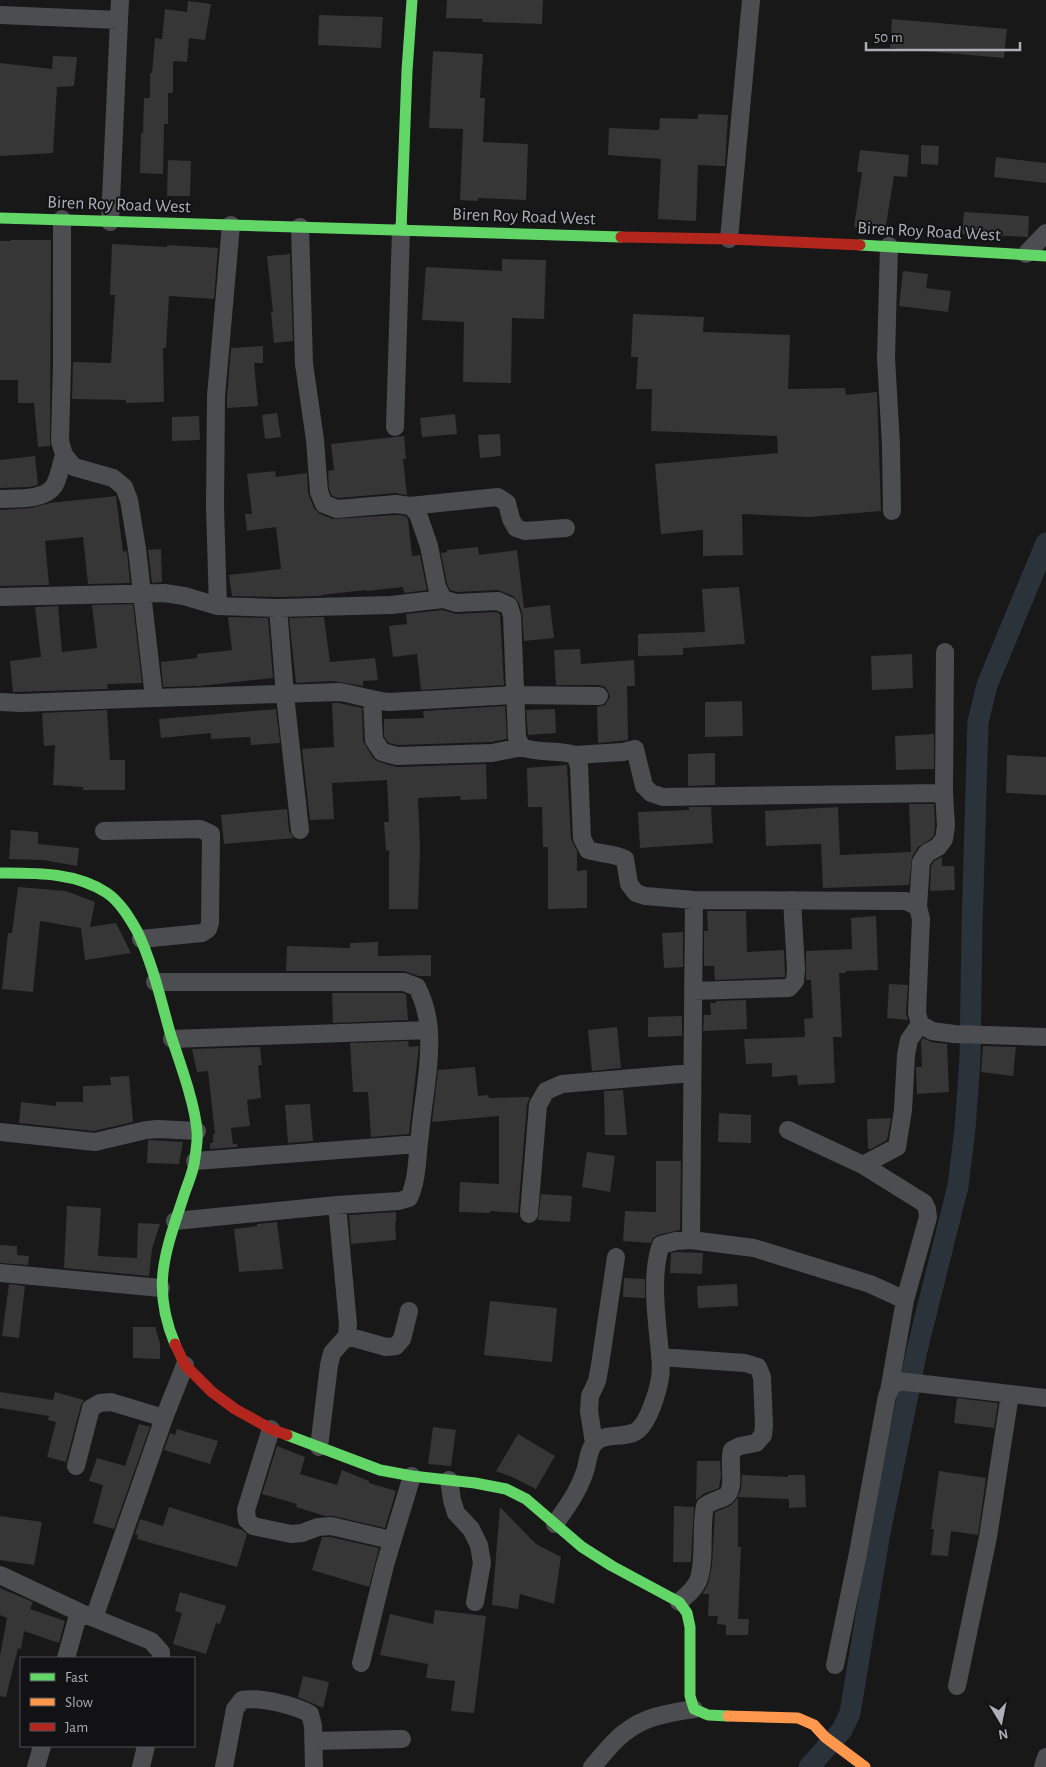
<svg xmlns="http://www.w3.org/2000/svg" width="1046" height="1767" viewBox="0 0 1046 1767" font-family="'Alegreya Sans',sans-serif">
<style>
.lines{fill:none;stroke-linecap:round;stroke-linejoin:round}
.canal{stroke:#2b333a;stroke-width:21}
.building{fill:#363637}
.street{stroke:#4c4d51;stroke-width:18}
.fast{stroke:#63d668;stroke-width:11}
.slow{stroke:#ff974d;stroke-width:11}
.jam{stroke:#b3261e;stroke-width:11}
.labels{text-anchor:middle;stroke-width:4;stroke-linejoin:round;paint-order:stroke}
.street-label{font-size:18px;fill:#aaafb8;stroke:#121214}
</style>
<rect width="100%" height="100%" fill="#181818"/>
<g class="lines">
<!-- canal -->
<path class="canal" d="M809,1767l33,-37 8,-17 29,-175 38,-188 41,-164 7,-57 5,-70 2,-132 6,-205 9,-37 59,-142"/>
</g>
<!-- building -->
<path class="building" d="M447,0h96l-1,24 -60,-2 1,-3 -37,-1z
M188,1l23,3 -6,36 -16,-2 -2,24 -14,-1v32h-5v31h-4l-1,50 -23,-1 1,-40h2l1,-35h6v-25h2l3,-35 7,1 3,-30 22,3z
M319,15l64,2 -2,31 -63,-3z
M892,19l115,10 -3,29 -114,-10z
M433,51l50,3 -3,44h5l-2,44 45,2 -2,56 -48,-2v3l-18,-1 3,-71 -34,-1z
M53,56l24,1 -3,29 -17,1 -4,66 -53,3v-93l52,6z
M698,114l30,1 -3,51 -27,-1 -2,56 -38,-2 3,-60 -53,-4 1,-27 50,2 1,-12 38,1z
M921,145l18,1 -1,19 -17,-1z
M860,150l49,5 -2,22 -13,-1 -9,55 -31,-4 8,-55h-5z
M996,157l50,6v20l-52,-6z
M168,160l23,1 -1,35h-23z
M964,212l65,4 -1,21 -66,-3z
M11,240h40l-1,206 -12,1 -4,-44h-16v-23h-18v-139h10z
M112,244l55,3v-2l51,3 -4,51 -45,-3 -3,52h-3l1,54 -38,1v-3l-54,-1 1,-37 38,1 4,-68h-5z
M290,254l3,87 -19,2 -3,-31h2l-6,-56z
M502,259l44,1 -2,59 -32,-1 -1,65 -48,-1 1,-60 -42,-2 4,-53 76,4z
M903,271l25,3 -2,14 25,3 -3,21 -49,-6z
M633,314l71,3 -1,15 87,3 -2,54 57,-1 1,7 31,-3 4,119 -72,6 -67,-3 1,41 -40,1v-26l-42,4 -6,-70 123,-11 -1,-17 -126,-5 1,-42h-16l2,-32h-7z
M263,346v17h-9l4,43 -31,2v-11l4,-49z
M277,413l4,24 -16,2 -3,-24z
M455,414l2,20 -35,3 -2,-19z
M199,416l1,24 -28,1v-24z
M500,434l1,22 -21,2 -2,-23z
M404,436l2,23h-3l4,36 -12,-2 -56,5 -7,-2 -3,-7 -1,-18 6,-1 -3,-26z
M35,456l3,29 -10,2 -28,1v-28z
M275,471l1,6 31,-4 1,20 6,15 6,6 13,5 63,-4 9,1 3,3 4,37 8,-1 7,35 -23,3 -1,-6 -37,4 -1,-1 -44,5v1l-43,1 -46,-1 -3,-21 52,-6 -5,-42 -29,4 -2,-17h7l-5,-40z
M116,496l7,56 4,-1 3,32 -42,1 -5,-47 -38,4 4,44 -49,1v-76l31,-2 19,-5z
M478,547l1,8 38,-5 7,58 26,-3 4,33 -30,3 -2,-28 -3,-10 -6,-7 -15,-6 -41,2 -7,-2 -3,-6 -6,-31 6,-1v-2z
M161,549l1,33 -10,1 -4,-33z
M739,587l6,57 -62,4v7l-45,1v-22l67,-2 -3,-43z
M133,604l9,79 -35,1 1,5 -95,3 -3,-31 31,-4 -6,-50 23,-1 4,46 35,-4 -5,-43z
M442,610l14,4 40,-2 4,2 4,71 -83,5 -4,-36 -24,3 -4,-31 18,-2 -1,-10z
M228,617l40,1 5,60 -74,8 -36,1 -2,-25 36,-4v-4l35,-4z
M324,617l6,45 45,-4 3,22 -15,1v5l-31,-5 -36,2 -7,-65z
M580,649l1,15 53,-4 1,26h-8l1,54 -30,3 -1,-36 8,-2 5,-8 -2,-6 -3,-4 -6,-2h-43l-2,-35z
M912,654l1,34 -41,2 -1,-34z
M742,701l1,35 -38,1v-35z
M332,703h7l23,5 1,33 10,17 6,4 18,5 89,-3 1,35 -26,1 -1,-4 -42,2 2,51 -2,60h-29v-59l-3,1 -2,-29h5l-2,-42 -55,3 2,36 -24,1 -8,-71 32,-2z
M505,706l2,33 -16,3 -93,3 -9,-2 -5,-6v-18l40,-1 -1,-7z
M276,709l4,34 -29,2 -1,-8 -39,2v-6l-50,5 -2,-19z
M555,709l1,24 -28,2 -2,-25z
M107,710l3,50h15v30h-42v-3l-30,-2 2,-40 -11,1 -2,-33z
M934,734v35l-38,1 -1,-34z
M715,753v32l-27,1v-32z
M1007,755l39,2v38l-40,-2z
M567,765l4,74 6,12v20l10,-1v38l-39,1v-62h-5l-1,-40h-14l-1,-39z
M909,804h25l1,22 -1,9 -3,4 -13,8 -6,10 -3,28 -86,3 -2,-44 -55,2 -1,-35 73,-4 2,48 71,-3z
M689,807h22l2,36 -73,5 -2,-36 51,-2z
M287,809l2,22 5,7 -70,6 -3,-29z
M11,830l27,2v12l41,4 -2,18 -34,-6 -34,-1z
M942,857v9h12l1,24 -25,1 1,-25 3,-5z
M18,887l48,4 29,11 -5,25 26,-4 15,30 -46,7 -4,-32 -41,-7 -7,71 -31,-3 6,-56h4z
M707,911h39l1,41 37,-2 1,27 -70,3 -1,-14h-10v-35h4z
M876,916l2,54 -32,1v2h-7l3,64h-9l2,46 -37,2 -1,-10 -25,2v-14l-26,1 -2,-25 61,-2 -1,-18 9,-1 -2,-38h-5v-29l46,-2 -1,-31z
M683,932v35l-19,1 -2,-35z
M378,942v14l53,-1v21h-12l-15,-5h-118l1,-25 63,2v-5z
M889,984l19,1 -2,28 2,7 -21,-2z
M332,993h70l4,1 2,26 -75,3z
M746,1000l1,29 -44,2 1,-16h7l-1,-12h6v-2z
M682,1016v20l-34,1v-20z
M617,1027l4,41 -29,3 -4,-41z
M923,1038l8,4 16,2 2,48 -32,2 -1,-27h6l-1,-25z
M408,1041l1,6 10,-1 -10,88 -38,3 -3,-45h-15l-3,-49z
M983,1046l33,1 -3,29 -32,-4z
M260,1047l2,18h-4l3,33 -14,2 3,26 -19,2 2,16h4v3l-27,2v-6h3v-9h2l-7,-63 -11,1 -5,-23z
M475,1067l3,29 10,-1 1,3 41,-1 -3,7 -9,109 -28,-2v2l-31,-1 1,-30 39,2v-68l-67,6 6,-52z
M129,1076l4,46 -39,9 -75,-8 2,-21 35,4v-4h27v-16l28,-1 -1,-8z
M623,1090l4,45h-22l-1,-44z
M310,1104l3,37 -25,2 -3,-38z
M719,1113l32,2v28l-33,-1z
M891,1118l-4,22 -16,9h-3l-1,-30z
M148,1140l35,2 -4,22 -32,-1z
M587,1152l28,4 -5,36 -28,-5z
M656,1161h25l-1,69 -22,5 -5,3 -2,5 -28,-2 2,-30 31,1z
M541,1194l31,2 -2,26 -32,-2z
M67,1206l34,2 -3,48 39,2 1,-35 22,1 -8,25 -3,27 -85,-8z
M396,1212v10h-1l1,18 -45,4 -2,-29z
M277,1222l6,47 -44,3 -5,-43 23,-3v-2z
M0,1245l17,1v9l12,1 -1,9 -28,-2z
M676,1252l27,1 -1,21 -32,-1 1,-20z
M624,1278l21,1v19l-22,-1z
M9,1284l16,2 -6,52 -17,-2z
M737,1284l1,22 -40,2 -1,-22z
M490,1301l67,7 -5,54 -68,-7z
M133,1327h22l5,16v16l-27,-1z
M0,1392l53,8 2,-8 29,8 -3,5 -15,57 -19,-5 9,-35 -8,-2 1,-4 -49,-8z
M957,1398l41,5 -4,25 -40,-5z
M139,1424l11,3 -36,102 -21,-6 10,-38 -14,-4 8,-23 28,8z
M433,1427l23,3 -5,36 -23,-2z
M177,1429l41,12 -8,23 -46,-14 6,-17 5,2z
M518,1434l37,22 -19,33 -24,-12 -16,-6z
M277,1446l28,11 -5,17 37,11 5,-15 27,11v2l27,8 -11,37 -52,-12h-8l-29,-9 1,-3 -35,-10z
M697,1461h23l1,14 -2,13 -14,5 -9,7z
M939,1471l47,7 -8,57 -27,-4 -3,25 -17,-1 3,-26h-3z
M742,1475l46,2v-2h17l1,32 -17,1v-9l-51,-2v50h3l-3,72h11l-1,16h-22v-10l-9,-1 1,-8h-10l1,-22h-6v-1l5,-9 4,-19 3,-53 15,-6 7,-7 4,-10z
M674,1506l20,1 -3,55h-18z
M169,1507l73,23 5,4 -10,33 -100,-28 1,-4 -3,-1 5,-15 23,7z
M500,1507l36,37 25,13 -7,47 -34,-10 -2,15 -26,-4z
M0,1516l42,6 -8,43 -34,-5z
M322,1537h8l49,11 -10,39 -57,-17z
M0,1588l33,14 -3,7 35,12 -6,22 -35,-12 -3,18 -3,-1 -12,49 -6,-1v-40l7,-38 -7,-3z
M180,1592l46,14 -6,18 -4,-1 -10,31 -33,-10 9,-31 -7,-2z
M435,1610l51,6 -12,97 -23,-2 4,-30 -29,-3 2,-14 -48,-9 10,-41 43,10z
M303,1676l26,6 -6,26 -25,-11z"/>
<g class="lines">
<!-- street -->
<path class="street" d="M0,15l119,5 -9,202
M119,20l1,-20
M62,219v146l-2,76 4,14 10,12 39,11 11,9 5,13 8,49 17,149 186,-6c17,3 32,8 49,10l125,-7 85,1
M300,227l4,137 11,76 4,52 5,12 13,5 59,-5 14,2 8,8 11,32 8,41 6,12 13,4 42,-2 11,5 3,10 5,122 5,9c17,7 36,2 53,8l4,11 3,72 6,12c12,4 25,3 37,9l4,25 7,9 9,3 49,4 212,1 12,6 3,12 -4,94 3,11 12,7 22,3 92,3
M729,239l22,-239
M889,246l-3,112 5,87 1,66
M1026,254l20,-21
M395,427l6,-197
M0,499c15,-1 44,2 54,-13 5,-8 7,-22 10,-31
M410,506l88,-9 9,6 4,16 5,9 9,3 41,-3
M0,597l164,-4 20,3 34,10 60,2 113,-3 52,-6
M218,606l-3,-99 1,-111 15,-171
M278,608l7,87 15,135
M372,700l2,40 8,12 15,4 95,-3 30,-6
M0,702l21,1 133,-5
M575,755l48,-3 12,-3 9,37 7,7 12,4 281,-4
M104,831l96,-2 11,5 -1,89 -2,6 -6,4 -61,6
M918,907l3,-45 6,-9 11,-6 6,-8 2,-13 -2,-33 1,-141
M155,982h249l13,5c7,14 11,29 12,44 2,34 -6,69 -9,103 -3,20 -2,45 -11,64l-10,3 -62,4 -162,16
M693,991l96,-3 6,-7 1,-12 -4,-69
M172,1039l257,-9
M788,1130l75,35 61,38 3,6 1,8 -23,83 -16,91
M0,1132l95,10 51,-12 12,-1 39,2
M195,1161l223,-17
M863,1165l34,-18 6,-37 3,-55 3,-15 11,-16
M529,1214l9,-109 8,-14 16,-7 130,-11
M691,1240l3,-340
M0,1273l161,15
M347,1336l39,11 10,-1 6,-7 7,-28
M660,1357l85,6 13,4 4,10 2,48 -1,10 -7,8 -16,3 -8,4c-4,13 4,38 -6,46 -4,3 -15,5 -21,10 -5,23 1,54 -7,75 -4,9 -12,15 -19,21
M271,1429l-25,81 1,10 6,6 38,8 11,-1 16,-6 13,-1 60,14
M594,1443l-5,-32 1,-15 7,-15 3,-16 16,-108
M319,1447l10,-82 3,-12 15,-17 1,-12 -11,-119
M76,1466l15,-58 9,-5 11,-1 53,16
M449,1480l3,20 4,13 15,16 8,16 3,18 -7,39
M555,1524c11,-16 23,-32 29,-50 4,-9 3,-20 9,-29 8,-14 33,-5 45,-15 11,-9 20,-39 22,-52 2,-11 0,-24 -1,-35 -3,-28 -8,-72 2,-98l15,-4 15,-1 63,8 116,36 35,16
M0,1575l79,37 72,29 10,11v6
M94,1618l70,-200 21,-53
M66,1658l13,-46
M361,1663l24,-98 27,-89
M835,1665l23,-112 29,-157 4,-9 7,-6 148,17
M957,1686l31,-149 22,-143
M314,1741l88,-2
M36,1767l6,-21
M141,1767l5,-21
M224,1767l11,-58 7,-9c18,-3 53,5 68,14l3,12 1,41
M592,1767c10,-11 20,-25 32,-34 21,-17 45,-20 70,-24
M1043,1767l3,-10"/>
<!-- fast -->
<path class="fast" d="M0,218l621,19
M401,230l6,-159 5,-71
M860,245l186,11
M0,873c35,0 76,-1 107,20 13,9 22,24 30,38 16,33 24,70 34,105 9,27 24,68 26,95 1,9 -1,18 -2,27 -1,13 -8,27 -12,40 -18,55 -32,89 -8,146
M287,1435l93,35 32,6 63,7 31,6 20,10 56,48 30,19 67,36 8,11 3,14v69l4,13 14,6 20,1"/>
<!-- slow -->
<path class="slow" d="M728,1716l70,2 16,7 11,12 40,30"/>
<!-- jam -->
<path class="jam" d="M621,237l108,2 131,6
M175,1344l10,21 27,27 23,17 36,20 16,6"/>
</g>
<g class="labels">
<!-- street labels -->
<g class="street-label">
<text transform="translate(119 204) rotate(2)" y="6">Biren Roy Road West</text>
<text transform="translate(524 216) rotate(2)" y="6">Biren Roy Road West</text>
<text transform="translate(929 231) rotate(3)" y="6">Biren Roy Road West</text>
</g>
</g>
<!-- legend -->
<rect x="20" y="1657" width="175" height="90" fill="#121214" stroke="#4f5156"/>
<rect x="30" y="1673" width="25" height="8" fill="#63d668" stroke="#4f5156"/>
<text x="65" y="1682" font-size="15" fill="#aaafb8">Fast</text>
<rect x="30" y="1698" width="25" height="8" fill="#ff974d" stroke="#4f5156"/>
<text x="65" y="1707" font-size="15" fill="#aaafb8">Slow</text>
<rect x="30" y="1723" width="25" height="8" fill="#b3261e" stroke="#4f5156"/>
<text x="65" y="1732" font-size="15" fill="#aaafb8">Jam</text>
<!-- north arrow -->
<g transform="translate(1001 1722) rotate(170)" stroke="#121214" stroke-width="4" paint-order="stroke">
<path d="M0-4L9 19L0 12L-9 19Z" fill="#aaafb8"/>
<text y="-8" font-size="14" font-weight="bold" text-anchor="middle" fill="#aaafb8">N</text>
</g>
<!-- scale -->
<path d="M866 42v8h154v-8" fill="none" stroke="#aaafb8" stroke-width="2.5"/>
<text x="874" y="42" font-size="15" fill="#aaafb8" stroke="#121214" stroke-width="4" paint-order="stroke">50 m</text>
</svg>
